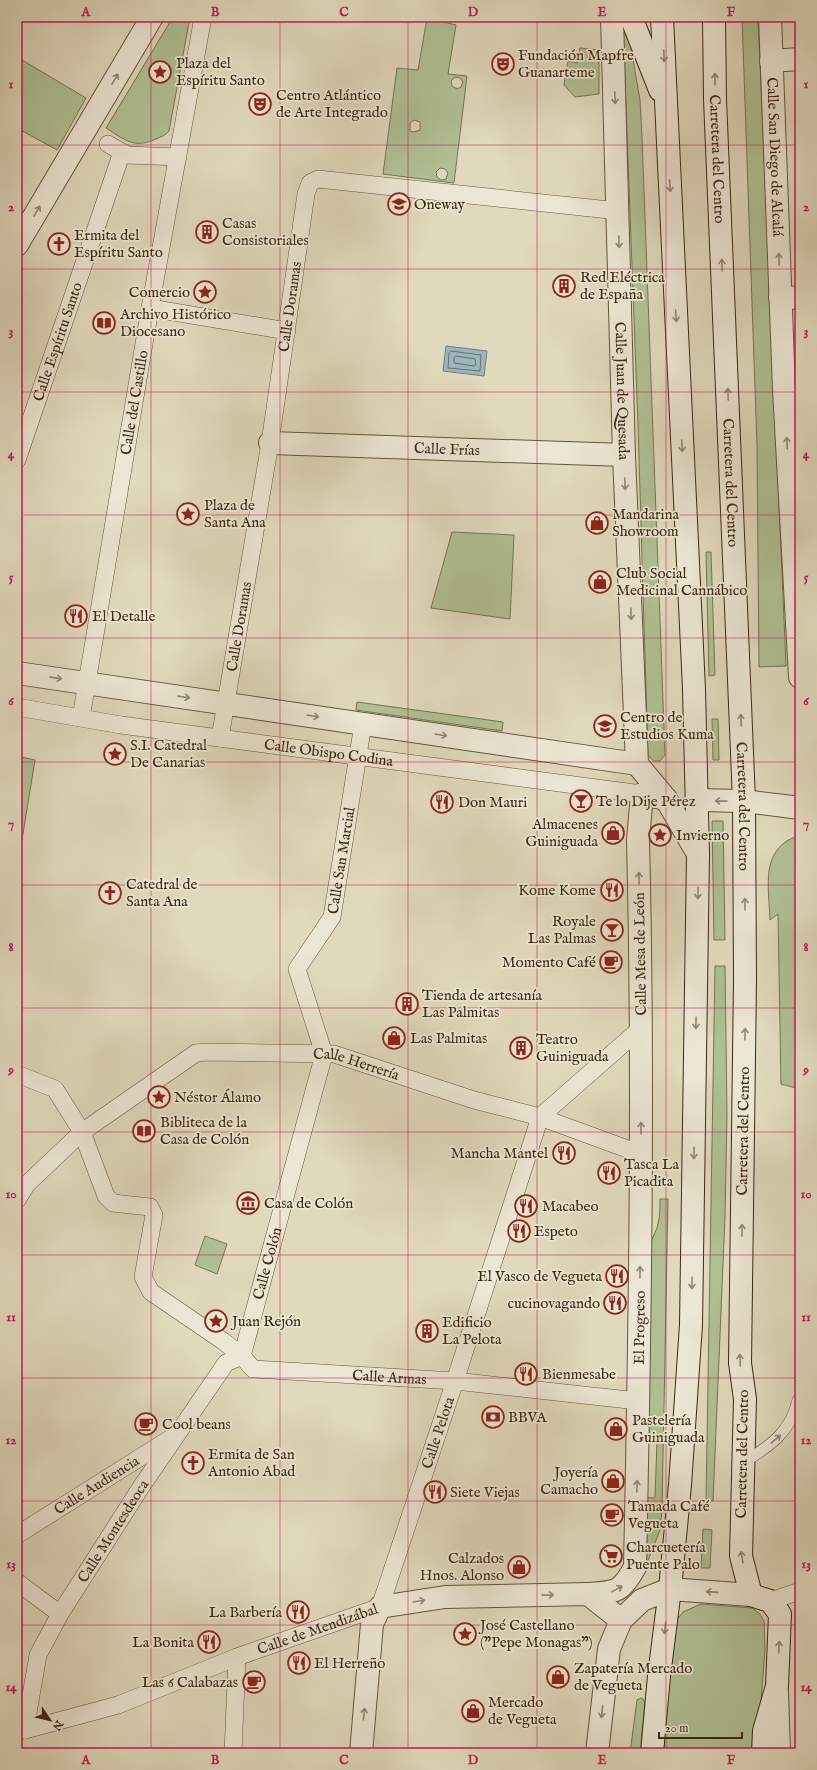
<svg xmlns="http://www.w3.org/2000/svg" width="817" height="1770" viewBox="0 0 817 1770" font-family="'IM FELL English',serif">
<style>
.green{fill:#b0c094;stroke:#777452;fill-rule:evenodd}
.water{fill:#9bb7bd;stroke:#767d78}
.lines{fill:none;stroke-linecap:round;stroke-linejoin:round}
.shore{stroke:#6c6f67;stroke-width:1}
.service-casing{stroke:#67543c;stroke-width:12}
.pedestrian-casing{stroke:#67543c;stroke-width:18}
.minor-casing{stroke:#67543c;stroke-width:24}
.tertiary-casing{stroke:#67543c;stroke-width:24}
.secondary-casing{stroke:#3e2711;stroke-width:24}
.service{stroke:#ece6d4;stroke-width:11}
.pedestrian{stroke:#ece6d4;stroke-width:17}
.minor{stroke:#ece6d4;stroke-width:22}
.tertiary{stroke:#ece6d4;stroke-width:22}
.secondary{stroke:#ece6d4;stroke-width:22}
.oneway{stroke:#958672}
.grid{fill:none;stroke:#c2185b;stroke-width:1;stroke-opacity:0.55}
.labels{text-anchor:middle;stroke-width:3.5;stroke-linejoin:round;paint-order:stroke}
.poi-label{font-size:15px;fill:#3e2711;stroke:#ece6d4;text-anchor:start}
.street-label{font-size:15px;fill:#3e2711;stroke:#ece6d4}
.neatline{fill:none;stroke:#c2185b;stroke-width:1.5}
.grid-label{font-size:13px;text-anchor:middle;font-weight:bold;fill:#c2185b}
</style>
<rect width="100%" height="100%" fill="#e1d9bd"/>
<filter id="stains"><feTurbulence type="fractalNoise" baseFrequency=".005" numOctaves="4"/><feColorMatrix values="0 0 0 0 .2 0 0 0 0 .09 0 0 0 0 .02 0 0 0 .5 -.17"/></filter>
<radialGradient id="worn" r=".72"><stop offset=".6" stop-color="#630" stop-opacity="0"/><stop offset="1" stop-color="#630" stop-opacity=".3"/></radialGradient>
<!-- green -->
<path class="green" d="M173,17h17l-21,114c-3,4 -8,6 -13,8 -22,10 -31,1 -50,-11z
M742,17h16l28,649 -27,1 -2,-221z
M427,18l29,7 -8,49 19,2 -13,107 -71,-9 14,-106 21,2zM455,77l5,1 3,4 -2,5 -4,2 -5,-3 -1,-5zM414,120l6,2v8l-6,2 -4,-1v-8zM440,168l5,1 3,4 -2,6 -5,1 -4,-3 -1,-5z
M623,27h2l3,4 12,69 2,37 23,618 -5,6h-6l-6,-5 -10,-331z
M580,48l19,2v44l-24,3 -11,-12 4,-24 9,2z
M17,57l69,41 -29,52 -40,-22z
M452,532l62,3 -4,84 -79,-11z
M706,552h5l4,123 -6,1z
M357,702l146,20 -1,9 -146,-21z
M712,719h6l1,41h-6z
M17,756l18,4 -15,92 -3,-1z
M712,821h11l2,119h-11z
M800,835v254l-19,-5 -3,-170 -8,6c-1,-34 -11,-72 30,-85z
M715,966h10l2,149 -2,102 -12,284h-7z
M660,1199h8l-6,311 -2,20 -13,33 -3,-3 -1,-63 12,1 2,-58 -11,-8 2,-186c11,-18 12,-26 12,-47z
M205,1236l22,8 -10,30 -22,-9z
M703,1529l9,1 -2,38h-9z
M701,1604l51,4 8,6 4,7 1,28 -8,104h-96l14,-131 8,-10z
M641,1698l2,1 2,4 -5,50h-10l7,-53z"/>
<!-- water -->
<path class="water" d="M446,346l41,5 -3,25 -41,-5z"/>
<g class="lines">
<!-- shore -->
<path class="shore" d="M451,351l30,4 -1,16 -32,-3 1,-15z
M456,356l19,3 1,6 -2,1 -20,-3v-5z"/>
<!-- service casing -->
<g class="service-casing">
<path id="service" d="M744,1462c26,-16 47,-30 54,-62"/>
</g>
<!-- pedestrian casing -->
<g class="pedestrian-casing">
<g id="pedestrian">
<path d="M108,144l19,11 51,2"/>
<path d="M150,308l137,23"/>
<path id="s1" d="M17,460l105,-308"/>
<path id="s2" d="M17,707l104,18 521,69"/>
<path id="s3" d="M81,718l69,-410 53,-291"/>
<path id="s4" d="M220,738l50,-295 36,-249 4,-11 8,-4 301,32"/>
<path id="s5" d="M324,1054l-27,-85 35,-52 31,-193"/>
<path id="s6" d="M17,1074l38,15 27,43 24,64 7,7 37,4 4,8 -11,62 8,15 72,49 19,15 11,13 202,12 183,20"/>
<path id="s7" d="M17,1200l10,-16 55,-52 114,-79 10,-1 128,2 140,46 66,17 101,37"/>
<path id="s8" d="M242,1356l82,-302"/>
<path id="s9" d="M17,1535l154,-97"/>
<path d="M17,1582l43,32"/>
<path d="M770,1601l30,-10"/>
<path id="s10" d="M17,1728l8,2 93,-25 119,-48 143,-50 75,-226 85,-264 100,-88"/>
<path id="s11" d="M25,1730l13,-75 22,-41 81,-127 85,-124 16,-7"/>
<path d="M233,1753l4,-96"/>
</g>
</g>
<!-- minor casing -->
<g class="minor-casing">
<g id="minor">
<path id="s12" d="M612,17l12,438 13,309"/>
<path id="s13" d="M770,17l14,373 16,287"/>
<path d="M771,61l29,-2"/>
<path d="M17,245l135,-228"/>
<path d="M780,297l20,1"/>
<path id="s14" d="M270,443l354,12"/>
<path d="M17,673l620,91"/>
<path d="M637,764l29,35 32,55"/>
<path d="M697,800l47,1 56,7"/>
<path id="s15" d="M588,1594c28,-2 33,-1 47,-27 5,-243 9,-485 3,-727l4,-46 24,5"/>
<path d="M361,1753l11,-129 8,-17 65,-10 143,-3 33,26"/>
</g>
</g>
<!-- tertiary casing -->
<g class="tertiary-casing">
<path id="tertiary" d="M777,1692l2,61
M597,1753l12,-104 12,-29 21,-20 28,-11 81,6"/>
</g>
<!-- secondary casing -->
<g class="secondary-casing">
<g id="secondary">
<path d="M631,17l29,73"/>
<path id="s16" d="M714,17l1,82 29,702 1,179 -5,383 5,36 -4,157 10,39 19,6 10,13 -3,72 -13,45 -1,22"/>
<path d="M652,1753l7,-77 11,-87 10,-104 11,-160 7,-471 -4,-165 -32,-672"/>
</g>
</g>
<!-- service -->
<use href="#service" class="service"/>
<!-- pedestrian -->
<use href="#pedestrian" class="pedestrian"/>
<!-- minor -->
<use href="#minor" class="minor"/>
<!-- tertiary -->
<use href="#tertiary" class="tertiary"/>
<!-- secondary -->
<use href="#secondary" class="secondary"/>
</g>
<!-- one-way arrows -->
<defs><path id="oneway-shaft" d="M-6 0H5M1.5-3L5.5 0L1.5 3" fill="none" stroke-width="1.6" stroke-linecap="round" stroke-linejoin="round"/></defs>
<g class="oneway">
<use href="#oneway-shaft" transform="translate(664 56) rotate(87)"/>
<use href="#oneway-shaft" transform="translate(115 79) rotate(-59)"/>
<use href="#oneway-shaft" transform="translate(715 79) rotate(-91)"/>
<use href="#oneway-shaft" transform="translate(615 98) rotate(88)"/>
<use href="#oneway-shaft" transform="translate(670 186) rotate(87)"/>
<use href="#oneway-shaft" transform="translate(37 211) rotate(-59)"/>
<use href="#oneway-shaft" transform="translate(619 242) rotate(89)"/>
<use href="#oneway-shaft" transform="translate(779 259) rotate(-92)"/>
<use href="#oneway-shaft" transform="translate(722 265) rotate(-92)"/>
<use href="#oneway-shaft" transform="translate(676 316) rotate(87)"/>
<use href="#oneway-shaft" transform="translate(728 394) rotate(-92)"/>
<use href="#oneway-shaft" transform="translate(787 443) rotate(-93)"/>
<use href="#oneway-shaft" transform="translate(682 446) rotate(87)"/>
<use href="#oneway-shaft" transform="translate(625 484) rotate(88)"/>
<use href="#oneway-shaft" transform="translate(631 614) rotate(88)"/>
<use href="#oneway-shaft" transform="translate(56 678) rotate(8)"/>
<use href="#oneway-shaft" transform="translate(184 697) rotate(8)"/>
<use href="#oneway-shaft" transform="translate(313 716) rotate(8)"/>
<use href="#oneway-shaft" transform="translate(741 720) rotate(-92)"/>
<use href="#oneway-shaft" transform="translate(441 735) rotate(8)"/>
<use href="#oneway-shaft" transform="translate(721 801) rotate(-179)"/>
<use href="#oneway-shaft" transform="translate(639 878) rotate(-91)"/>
<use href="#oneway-shaft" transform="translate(698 893) rotate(91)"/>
<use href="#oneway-shaft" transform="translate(745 904) rotate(-90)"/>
<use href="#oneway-shaft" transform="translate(696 1023) rotate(91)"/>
<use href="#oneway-shaft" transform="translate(745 1034) rotate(-89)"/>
<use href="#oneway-shaft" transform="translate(641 1128) rotate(-90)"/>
<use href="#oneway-shaft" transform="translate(694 1153) rotate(91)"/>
<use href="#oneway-shaft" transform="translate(742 1230) rotate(-89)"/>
<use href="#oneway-shaft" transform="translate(640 1272) rotate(-89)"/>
<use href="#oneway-shaft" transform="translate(692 1283) rotate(91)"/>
<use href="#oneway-shaft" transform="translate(740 1360) rotate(-92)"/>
<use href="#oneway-shaft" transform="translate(776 1439) rotate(-41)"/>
<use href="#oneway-shaft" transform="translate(637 1486) rotate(-88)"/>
<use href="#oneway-shaft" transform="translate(742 1557) rotate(-99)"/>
<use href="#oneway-shaft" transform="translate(617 1589) rotate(-29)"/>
<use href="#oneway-shaft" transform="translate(712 1592) rotate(-176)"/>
<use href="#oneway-shaft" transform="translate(548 1595) rotate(-1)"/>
<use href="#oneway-shaft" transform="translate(419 1601) rotate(-9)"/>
<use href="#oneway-shaft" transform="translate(665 1628) rotate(97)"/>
<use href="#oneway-shaft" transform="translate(779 1647) rotate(-87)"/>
<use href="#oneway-shaft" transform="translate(602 1712) rotate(96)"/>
<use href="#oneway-shaft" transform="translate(364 1714) rotate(-85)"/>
</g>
<!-- grid -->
<path class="grid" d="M151,17v1736M280,17v1736M408,17v1736M537,17v1736M666,17v1736M17,145h783M17,269h783M17,392h783M17,515h783M17,638h783M17,762h783M17,885h783M17,1008h783M17,1132h783M17,1255h783M17,1378h783M17,1501h783M17,1625h783"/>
<!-- icons -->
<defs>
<g id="theatre-ring" transform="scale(1.15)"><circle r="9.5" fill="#ece6d4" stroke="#8f2418" stroke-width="1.5"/><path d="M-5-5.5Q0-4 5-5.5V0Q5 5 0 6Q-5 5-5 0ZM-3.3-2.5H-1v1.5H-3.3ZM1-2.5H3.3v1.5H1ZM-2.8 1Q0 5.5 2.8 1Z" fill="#8f2418"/></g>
<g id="sight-ring" transform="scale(1.15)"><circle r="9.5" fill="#ece6d4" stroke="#8f2418" stroke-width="1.5"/><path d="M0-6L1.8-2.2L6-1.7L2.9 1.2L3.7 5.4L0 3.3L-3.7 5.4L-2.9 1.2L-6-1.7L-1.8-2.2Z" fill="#8f2418"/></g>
<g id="school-ring" transform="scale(1.15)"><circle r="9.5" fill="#ece6d4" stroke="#8f2418" stroke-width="1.5"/><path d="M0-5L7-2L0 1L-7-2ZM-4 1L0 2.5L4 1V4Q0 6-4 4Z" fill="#8f2418"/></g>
<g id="building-ring" transform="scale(1.15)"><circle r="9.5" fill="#ece6d4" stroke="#8f2418" stroke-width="1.5"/><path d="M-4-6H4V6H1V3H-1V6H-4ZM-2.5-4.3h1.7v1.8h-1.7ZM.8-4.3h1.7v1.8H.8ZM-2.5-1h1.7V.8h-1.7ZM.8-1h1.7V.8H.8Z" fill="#8f2418"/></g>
<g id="church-ring" transform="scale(1.15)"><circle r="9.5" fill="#ece6d4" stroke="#8f2418" stroke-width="1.5"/><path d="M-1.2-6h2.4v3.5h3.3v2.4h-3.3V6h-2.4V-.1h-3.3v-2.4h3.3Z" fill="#8f2418"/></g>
<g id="library-ring" transform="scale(1.15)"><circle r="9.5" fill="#ece6d4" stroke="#8f2418" stroke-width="1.5"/><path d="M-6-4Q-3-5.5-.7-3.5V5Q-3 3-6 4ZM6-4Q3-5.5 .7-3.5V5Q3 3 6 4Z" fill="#8f2418"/></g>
<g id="shop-ring" transform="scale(1.15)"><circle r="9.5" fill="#ece6d4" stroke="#8f2418" stroke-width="1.5"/><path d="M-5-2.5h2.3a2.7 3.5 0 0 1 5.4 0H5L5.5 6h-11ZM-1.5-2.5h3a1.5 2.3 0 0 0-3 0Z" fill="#8f2418"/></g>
<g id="restaurant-ring" transform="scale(1.15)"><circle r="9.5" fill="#ece6d4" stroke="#8f2418" stroke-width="1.5"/><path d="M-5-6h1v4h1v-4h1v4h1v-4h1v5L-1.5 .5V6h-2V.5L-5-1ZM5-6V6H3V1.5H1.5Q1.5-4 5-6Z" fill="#8f2418"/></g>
<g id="bar-ring" transform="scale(1.15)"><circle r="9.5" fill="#ece6d4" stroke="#8f2418" stroke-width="1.5"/><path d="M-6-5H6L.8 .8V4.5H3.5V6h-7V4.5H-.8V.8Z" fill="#8f2418"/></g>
<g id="cafe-ring" transform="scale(1.15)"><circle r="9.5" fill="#ece6d4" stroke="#8f2418" stroke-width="1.5"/><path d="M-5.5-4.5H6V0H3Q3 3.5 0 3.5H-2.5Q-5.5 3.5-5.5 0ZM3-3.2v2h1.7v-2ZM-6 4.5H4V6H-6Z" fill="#8f2418"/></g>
<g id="museum-ring" transform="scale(1.15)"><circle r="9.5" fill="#ece6d4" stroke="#8f2418" stroke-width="1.5"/><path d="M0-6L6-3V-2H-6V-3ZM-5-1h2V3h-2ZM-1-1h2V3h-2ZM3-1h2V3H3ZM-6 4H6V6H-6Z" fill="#8f2418"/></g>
<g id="bank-ring" transform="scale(1.15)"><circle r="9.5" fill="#ece6d4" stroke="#8f2418" stroke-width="1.5"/><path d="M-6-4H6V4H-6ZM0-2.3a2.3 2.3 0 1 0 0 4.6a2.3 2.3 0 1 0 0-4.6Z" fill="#8f2418"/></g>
<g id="supermarket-ring" transform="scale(1.15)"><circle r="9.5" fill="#ece6d4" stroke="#8f2418" stroke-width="1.5"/><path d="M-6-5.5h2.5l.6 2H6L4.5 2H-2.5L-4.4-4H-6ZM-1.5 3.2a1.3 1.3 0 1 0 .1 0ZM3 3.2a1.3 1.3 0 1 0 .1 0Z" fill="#8f2418"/></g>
</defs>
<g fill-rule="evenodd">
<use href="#theatre-ring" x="503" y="64"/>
<use href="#sight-ring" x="160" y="72"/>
<use href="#theatre-ring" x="260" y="104"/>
<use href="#school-ring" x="399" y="204"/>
<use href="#building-ring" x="207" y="232"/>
<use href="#church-ring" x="59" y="244"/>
<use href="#building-ring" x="564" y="286"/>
<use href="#sight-ring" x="205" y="292"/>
<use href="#library-ring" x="104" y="323"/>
<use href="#sight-ring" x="188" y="514"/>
<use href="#shop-ring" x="597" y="523"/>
<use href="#shop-ring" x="600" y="582"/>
<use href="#restaurant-ring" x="76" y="616"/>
<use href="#school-ring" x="605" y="726"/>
<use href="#sight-ring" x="115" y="754"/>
<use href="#bar-ring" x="581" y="801"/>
<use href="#restaurant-ring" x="442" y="802"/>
<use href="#shop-ring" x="613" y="833"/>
<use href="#sight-ring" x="660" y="835"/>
<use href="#restaurant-ring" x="612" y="890"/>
<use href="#church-ring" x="110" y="893"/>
<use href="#bar-ring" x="612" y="930"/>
<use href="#cafe-ring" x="611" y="962"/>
<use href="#building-ring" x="407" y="1004"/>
<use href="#shop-ring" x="394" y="1038"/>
<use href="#building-ring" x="521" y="1048"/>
<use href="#sight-ring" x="159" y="1097"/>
<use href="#library-ring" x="144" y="1131"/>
<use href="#restaurant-ring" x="564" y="1153"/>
<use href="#restaurant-ring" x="609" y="1173"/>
<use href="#museum-ring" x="248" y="1203"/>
<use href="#restaurant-ring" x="526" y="1206"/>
<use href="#restaurant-ring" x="519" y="1231"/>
<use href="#restaurant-ring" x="617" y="1276"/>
<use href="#restaurant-ring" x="615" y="1303"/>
<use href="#sight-ring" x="216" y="1321"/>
<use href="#building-ring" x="427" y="1331"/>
<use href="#restaurant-ring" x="526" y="1374"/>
<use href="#bank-ring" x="493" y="1417"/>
<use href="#cafe-ring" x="146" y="1424"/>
<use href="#shop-ring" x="616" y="1429"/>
<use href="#church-ring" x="193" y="1463"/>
<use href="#shop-ring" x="613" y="1481"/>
<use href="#restaurant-ring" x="435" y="1492"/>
<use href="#cafe-ring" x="612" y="1515"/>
<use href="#supermarket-ring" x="611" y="1556"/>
<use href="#shop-ring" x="519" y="1567"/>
<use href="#restaurant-ring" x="298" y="1612"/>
<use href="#sight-ring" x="465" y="1634"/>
<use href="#restaurant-ring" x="209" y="1642"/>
<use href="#restaurant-ring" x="299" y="1663"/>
<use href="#shop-ring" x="558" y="1677"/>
<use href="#cafe-ring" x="254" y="1682"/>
<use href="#shop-ring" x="473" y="1711"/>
</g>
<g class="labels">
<!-- poi labels -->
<g class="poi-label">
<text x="518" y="60">Fundación Mapfre<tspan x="518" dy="17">Guanarteme</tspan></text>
<text x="176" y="68">Plaza del<tspan x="176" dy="17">Espíritu Santo</tspan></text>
<text x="276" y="100">Centro Atlántico<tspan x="276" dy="17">de Arte Integrado</tspan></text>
<text x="414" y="209">Oneway</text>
<text x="222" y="228">Casas<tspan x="222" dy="17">Consistoriales</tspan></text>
<text x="74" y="240">Ermita del<tspan x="74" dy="17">Espíritu Santo</tspan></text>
<text x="580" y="282">Red Eléctrica<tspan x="580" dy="17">de España</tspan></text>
<text x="190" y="297" text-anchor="end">Comercio</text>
<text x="120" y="319">Archivo Histórico<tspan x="120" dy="17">Diocesano</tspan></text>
<text x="204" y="510">Plaza de<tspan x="204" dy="17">Santa Ana</tspan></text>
<text x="612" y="519">Mandarina<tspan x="612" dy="17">Showroom</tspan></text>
<text x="616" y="578">Club Social<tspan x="616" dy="17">Medicinal Cannábico</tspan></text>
<text x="92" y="621">El Detalle</text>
<text x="620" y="722">Centro de<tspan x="620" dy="17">Estudios Kuma</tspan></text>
<text x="130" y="750">S.I. Catedral<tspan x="130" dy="17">De Canarias</tspan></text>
<text x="596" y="806">Te lo Dije Pérez</text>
<text x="458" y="807">Don Mauri</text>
<text x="598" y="829" text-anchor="end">Almacenes<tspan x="598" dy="17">Guiniguada</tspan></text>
<text x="676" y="840">Invierno</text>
<text x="126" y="889">Catedral de<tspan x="126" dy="17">Santa Ana</tspan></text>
<text x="596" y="895" text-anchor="end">Kome Kome</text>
<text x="596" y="926" text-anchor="end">Royale<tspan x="596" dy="17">Las Palmas</tspan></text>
<text x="596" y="967" text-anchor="end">Momento Café</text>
<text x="422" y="1000">Tienda de artesanía<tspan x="422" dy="17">Las Palmitas</tspan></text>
<text x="410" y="1043">Las Palmitas</text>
<text x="536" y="1044">Teatro<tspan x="536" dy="17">Guiniguada</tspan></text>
<text x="174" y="1102">Néstor Álamo</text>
<text x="160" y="1127">Bibliteca de la<tspan x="160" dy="17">Casa de Colón</tspan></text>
<text x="548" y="1158" text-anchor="end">Mancha Mantel</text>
<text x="624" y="1169">Tasca La<tspan x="624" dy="17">Picadita</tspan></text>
<text x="264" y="1208">Casa de Colón</text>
<text x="542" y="1211">Macabeo</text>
<text x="534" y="1236">Espeto</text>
<text x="602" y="1281" text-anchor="end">El Vasco de Vegueta</text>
<text x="600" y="1308" text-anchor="end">cucinovagando</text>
<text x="232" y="1326">Juan Rejón</text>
<text x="442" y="1327">Edificio<tspan x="442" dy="17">La Pelota</tspan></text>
<text x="542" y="1379">Bienmesabe</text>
<text x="508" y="1422">BBVA</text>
<text x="632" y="1425">Pastelería<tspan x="632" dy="17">Guiniguada</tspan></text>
<text x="162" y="1429">Cool beans</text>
<text x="208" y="1459">Ermita de San<tspan x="208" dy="17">Antonio Abad</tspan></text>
<text x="598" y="1477" text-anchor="end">Joyería<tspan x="598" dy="17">Camacho</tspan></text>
<text x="450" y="1497">Siete Viejas</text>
<text x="628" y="1511">Tamada Café<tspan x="628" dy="17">Vegueta</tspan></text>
<text x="626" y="1552">Charcuetería<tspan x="626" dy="17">Puente Palo</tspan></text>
<text x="504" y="1563" text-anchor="end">Calzados<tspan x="504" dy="17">Hnos. Alonso</tspan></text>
<text x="282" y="1617" text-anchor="end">La Barbería</text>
<text x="480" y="1630">José Castellano<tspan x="480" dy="17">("Pepe Monagas")</tspan></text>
<text x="194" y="1647" text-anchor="end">La Bonita</text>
<text x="314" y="1668">El Herreño</text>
<text x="574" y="1673">Zapatería Mercado<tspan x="574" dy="17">de Vegueta</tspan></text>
<text x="238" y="1687" text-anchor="end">Las 6 Calabazas</text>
<text x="488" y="1707">Mercado<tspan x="488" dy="17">de Vegueta</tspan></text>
</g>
<!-- street labels -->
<g class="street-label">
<text dy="5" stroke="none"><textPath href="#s13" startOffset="140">Calle San Diego de Alcalá</textPath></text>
<text dy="5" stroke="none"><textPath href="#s16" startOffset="142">Carretera del Centro</textPath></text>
<text dy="5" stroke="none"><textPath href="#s4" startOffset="437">Calle Doramas</textPath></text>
<text dy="5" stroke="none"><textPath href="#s1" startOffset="125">Calle Espíritu Santo</textPath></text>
<text dy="5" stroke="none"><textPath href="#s12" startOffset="374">Calle Juan de Quesada</textPath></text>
<text dy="5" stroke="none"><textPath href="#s3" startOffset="320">Calle del Castillo</textPath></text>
<text dy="5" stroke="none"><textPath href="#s14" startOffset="177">Calle Frías</textPath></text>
<text dy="5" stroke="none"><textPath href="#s16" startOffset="466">Carretera del Centro</textPath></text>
<text dy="5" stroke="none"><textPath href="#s4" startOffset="113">Calle Doramas</textPath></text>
<text dy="5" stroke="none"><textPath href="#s2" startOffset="315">Calle Obispo Codina</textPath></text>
<text dy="5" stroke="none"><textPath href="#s16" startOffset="790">Carretera del Centro</textPath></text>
<text dy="5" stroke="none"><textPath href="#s5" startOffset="209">Calle San Marcial</textPath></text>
<text transform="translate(640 954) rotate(-91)" y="5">Calle Mesa de León</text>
<text dy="5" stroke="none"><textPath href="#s7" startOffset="395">Calle Herrería</textPath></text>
<text transform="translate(743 1131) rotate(-89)" y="5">Carretera del Centro</text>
<text dy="5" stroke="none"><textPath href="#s8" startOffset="96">Calle Colón</textPath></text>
<text dy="5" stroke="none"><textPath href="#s15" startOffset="298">El Progreso</textPath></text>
<text dy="5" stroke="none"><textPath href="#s6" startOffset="561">Calle Armas</textPath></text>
<text dy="5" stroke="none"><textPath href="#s10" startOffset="568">Calle Pelota</textPath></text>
<text transform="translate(742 1454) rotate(-89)" y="5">Carretera del Centro</text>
<text dy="5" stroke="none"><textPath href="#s9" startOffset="94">Calle Audiencia</textPath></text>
<text dy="5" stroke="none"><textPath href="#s11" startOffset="221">Calle Montesdeoca</textPath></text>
<text dy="5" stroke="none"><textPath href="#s10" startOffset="318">Calle de Mendizábal</textPath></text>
</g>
</g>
<!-- margin -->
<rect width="817" height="1770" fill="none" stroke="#e1d9bd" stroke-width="44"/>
<!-- north arrow -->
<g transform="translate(50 1720) rotate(125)" stroke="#ece6d4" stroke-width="3" paint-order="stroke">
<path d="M0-3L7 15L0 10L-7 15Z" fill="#3e2711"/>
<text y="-6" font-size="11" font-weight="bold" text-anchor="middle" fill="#3e2711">N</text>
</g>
<!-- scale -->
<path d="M659 1732v6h83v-6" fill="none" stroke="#3e2711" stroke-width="2"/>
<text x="665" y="1732" font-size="12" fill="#3e2711" stroke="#ece6d4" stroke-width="3" paint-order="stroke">20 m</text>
<rect x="22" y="22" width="773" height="1726" class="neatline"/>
<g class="grid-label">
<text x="86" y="16">A</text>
<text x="215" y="16">B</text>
<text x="344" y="16">C</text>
<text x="473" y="16">D</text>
<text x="602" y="16">E</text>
<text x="731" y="16">F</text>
<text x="11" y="88">1</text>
<text x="806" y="88">1</text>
<text x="11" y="211">2</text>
<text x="806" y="211">2</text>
<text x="11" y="335">3</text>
<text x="806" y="335">3</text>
<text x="11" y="458">4</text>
<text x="806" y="458">4</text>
<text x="11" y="581">5</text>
<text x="806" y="581">5</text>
<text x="11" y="705">6</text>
<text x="806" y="705">6</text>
<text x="11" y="828">7</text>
<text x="806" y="828">7</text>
<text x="11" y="951">8</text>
<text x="806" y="951">8</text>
<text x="11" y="1074">9</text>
<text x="806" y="1074">9</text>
<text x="11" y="1198">10</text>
<text x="806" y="1198">10</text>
<text x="11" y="1321">11</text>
<text x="806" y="1321">11</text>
<text x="11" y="1444">12</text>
<text x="806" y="1444">12</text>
<text x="11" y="1568">13</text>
<text x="806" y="1568">13</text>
<text x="11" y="1691">14</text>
<text x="806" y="1691">14</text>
<text x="86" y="1764">A</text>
<text x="215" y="1764">B</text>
<text x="344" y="1764">C</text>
<text x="473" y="1764">D</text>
<text x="602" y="1764">E</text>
<text x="731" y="1764">F</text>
</g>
<rect width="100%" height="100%" filter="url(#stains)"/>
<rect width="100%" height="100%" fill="url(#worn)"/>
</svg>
